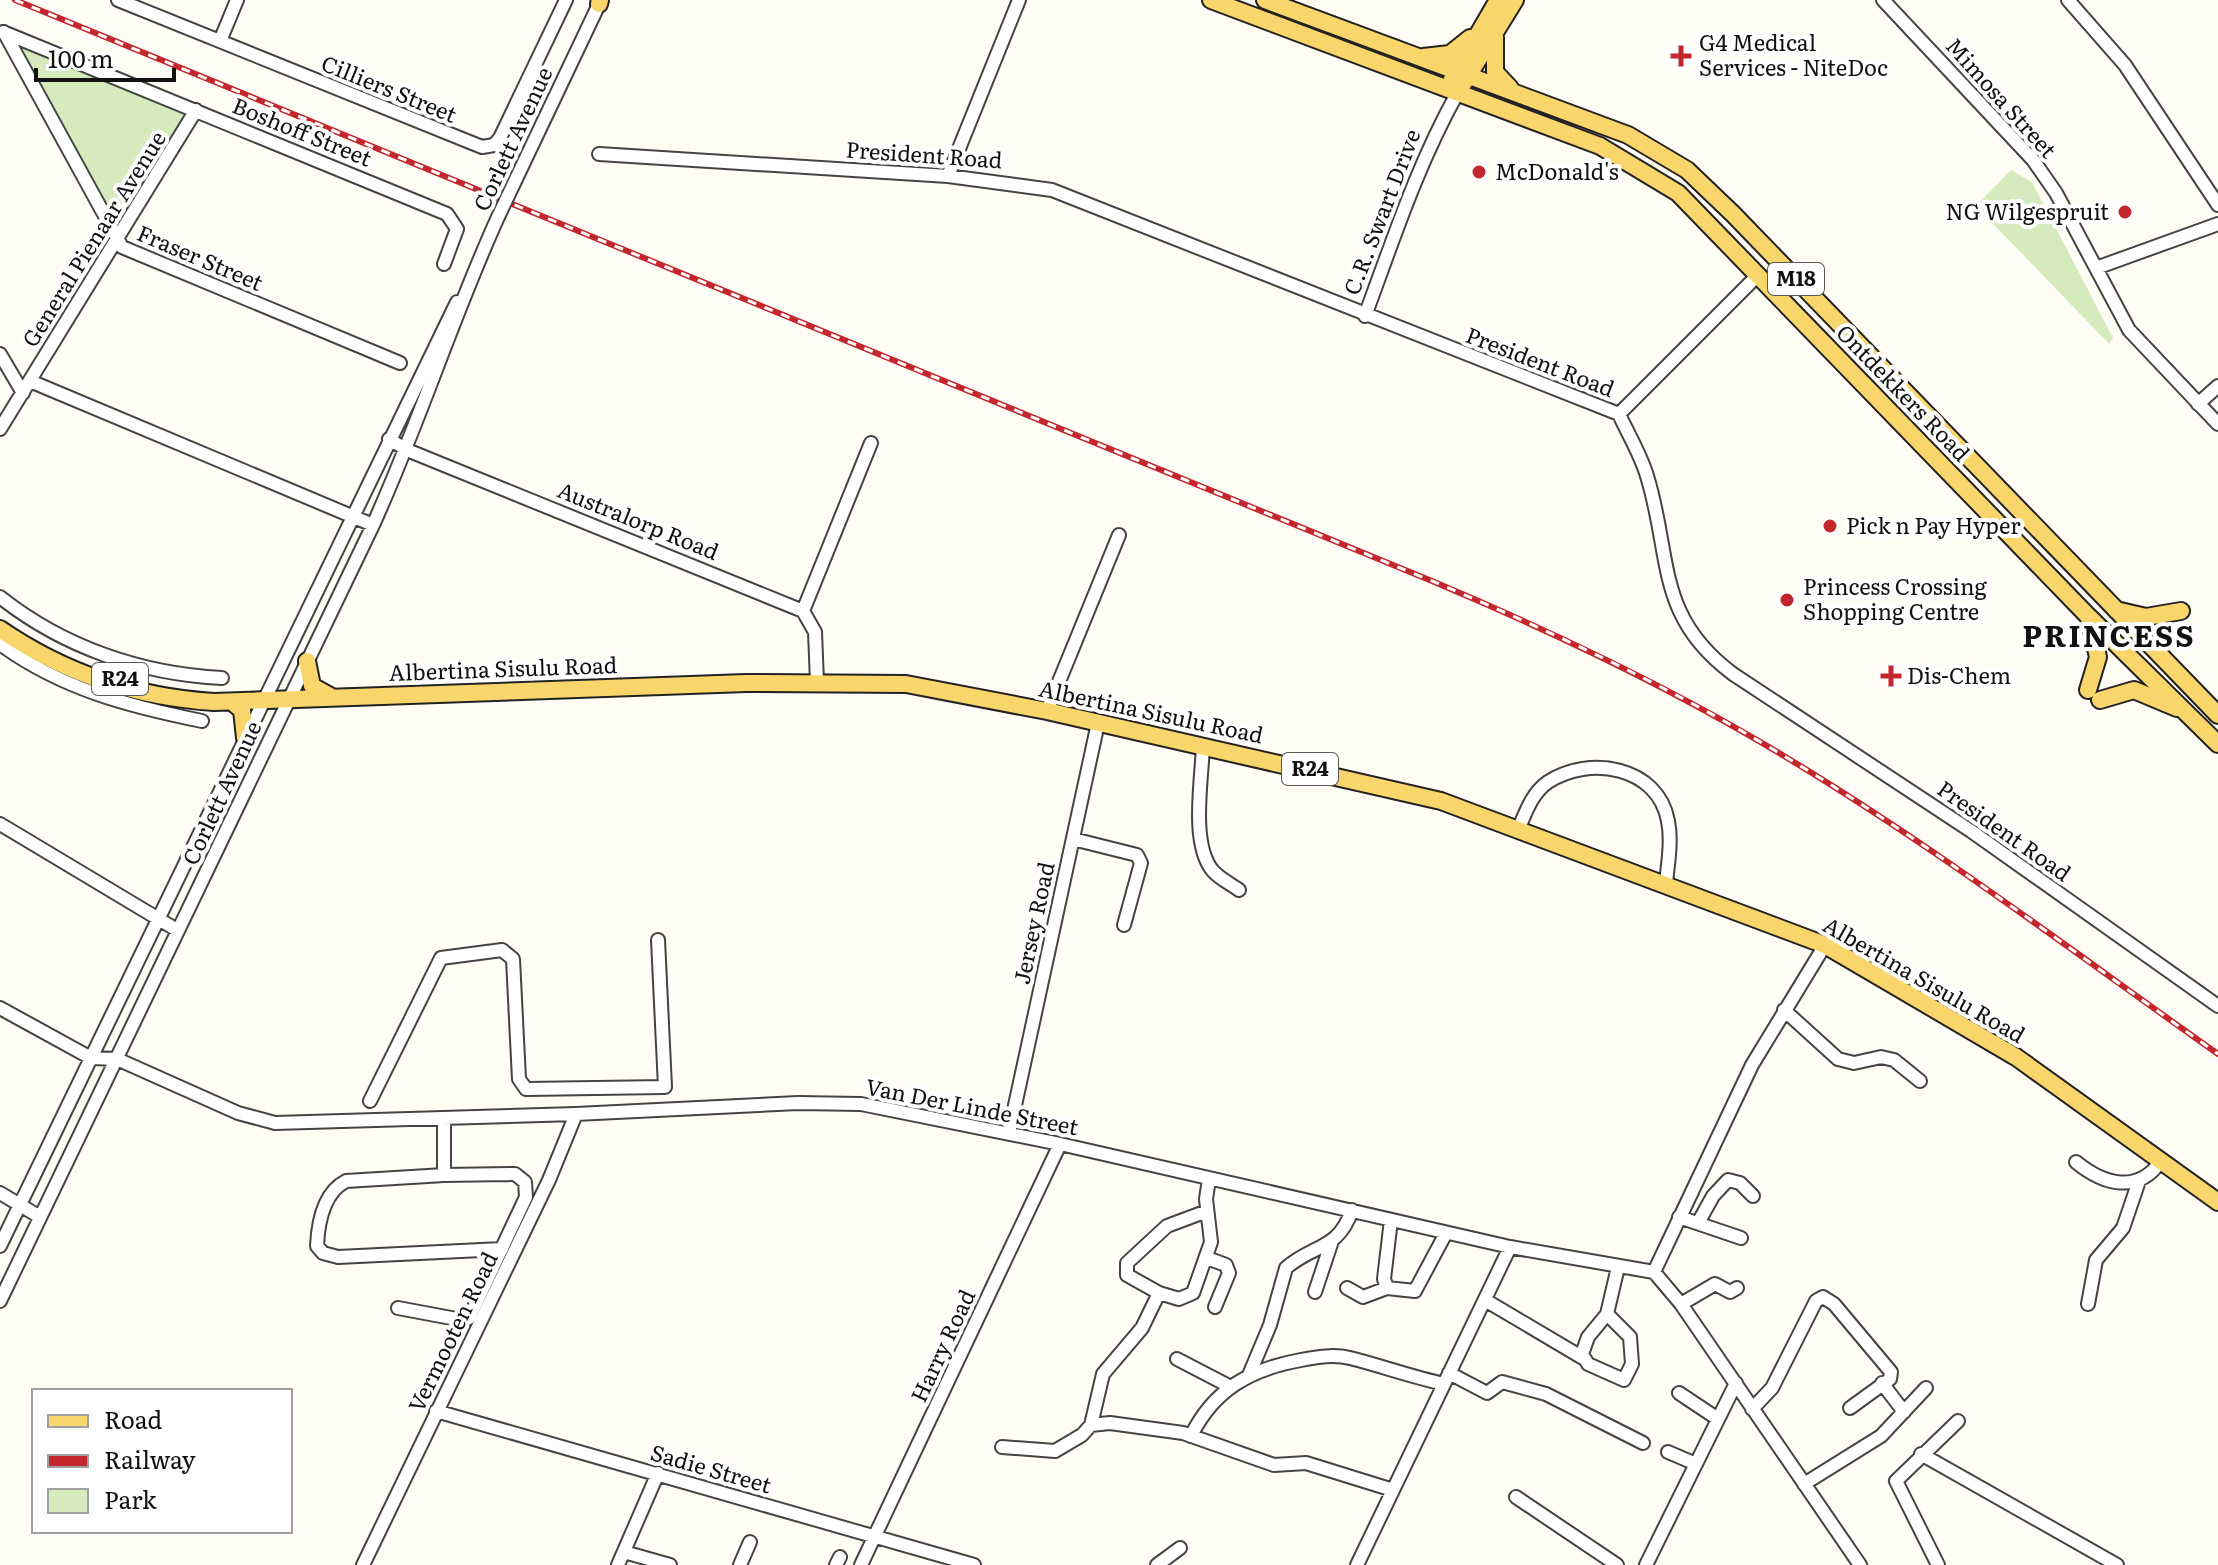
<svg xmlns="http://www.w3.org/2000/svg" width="2218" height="1565" viewBox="0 0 2218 1565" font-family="Literata,serif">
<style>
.green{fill:#d5ebbd}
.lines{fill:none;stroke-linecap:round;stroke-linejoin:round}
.minor-casing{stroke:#444;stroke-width:16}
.major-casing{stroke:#222;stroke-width:20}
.minor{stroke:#fff;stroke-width:12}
.major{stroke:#f9d66b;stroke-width:16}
.rail-casing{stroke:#c4262e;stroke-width:6}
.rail{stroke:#fff;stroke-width:3;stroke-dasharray:9;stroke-linecap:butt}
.minor-bridge-casing{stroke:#444;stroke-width:16;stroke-linecap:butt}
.minor-bridge{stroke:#fff;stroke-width:12}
.poi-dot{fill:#c4262e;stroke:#fff;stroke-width:3}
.labels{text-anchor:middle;stroke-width:8;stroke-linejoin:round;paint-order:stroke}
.shield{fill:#fff;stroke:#585858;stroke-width:2}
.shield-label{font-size:20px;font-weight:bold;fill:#111}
.poi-label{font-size:22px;fill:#111;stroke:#fff;text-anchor:start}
.street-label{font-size:22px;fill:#111;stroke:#fff}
.district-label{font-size:30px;font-weight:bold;letter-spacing:2px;fill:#111;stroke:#fff}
</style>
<rect width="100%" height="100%" fill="#fffdf5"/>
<!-- green -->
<path class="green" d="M17,40l170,72 -1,8 -66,105 -7,-5z
M2011,170l21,12 81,156 -4,6 -133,-138z"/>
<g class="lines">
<!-- minor casing -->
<g class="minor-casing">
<path id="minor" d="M118,0l364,147 12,-2 6,-7 66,-138
M1883,0l150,160 23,33 73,137 89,94
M2068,0l57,65 93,140
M3,32l444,182 10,15 -13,35
M4,32l118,215 278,116
M220,41l17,-41
M599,154l349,22 104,14 567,224c9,20 22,41 28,62 25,81 8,140 86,198l238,157 247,175
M948,176l71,-176
M516,179l85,-179
M2096,268l122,-44
M1365,316c28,-76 53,-153 93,-224
M0,354l23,39
M30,381l343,144
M2198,404l20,-18
M1619,414l139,-139
M0,429l196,-319
M389,439l18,11 396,161 12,21 2,50
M0,597c63,50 141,77 222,81
M803,611l68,-168
M0,644c62,45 128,62 202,77
M1047,711l72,-176
M1203,745c-1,34 -13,99 10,126 7,8 18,13 26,19
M0,824l177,106
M1519,828c7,-17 14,-36 29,-46 41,-27 110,-16 120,39 4,20 0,42 -2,62
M1073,839l64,16 4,8 -17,62
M1825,945l-73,120 -98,207 27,32 179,261
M0,1008l91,50 26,1 121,54 37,10 301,-9 222,-11 63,1 199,40 450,103 144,25
M1784,1010l54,49 16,4 27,-6 13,3 26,21
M370,1101l71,-143 61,-8 11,9 6,120 7,10 139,-2 -7,-147
M1009,1133l89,-410
M2076,1162c28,23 62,32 85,-1
M444,1175l-98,6c-23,12 -28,42 -29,65l6,7 15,4 164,-8
M0,1193l40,24
M1207,1211l-40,15 -40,37v12l32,18 20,6 14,-6 18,-51 -5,-43 3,-20
M1679,1217l62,21
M1391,1220l-7,59 3,9 28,3 31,-58
M1698,1223l15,-27 15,-16 12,3 13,13
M0,1246l457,-944
M1207,1258l19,7 3,8 -14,34
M1347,1288l16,9 24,-9
M1315,1292l16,-48
M1485,1300l98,58
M0,1301l373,-776c46,-101 79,-207 125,-308
M1681,1304l34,-20 15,8 7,-4
M2088,1304l8,-44 27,-32 16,-47
M398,1308l64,12 7,-2 57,-121 -1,-15 -10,-8 -71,1v-56
M1607,1314l23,23 2,27 -8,16 -36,-16 -6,-10 6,-17 19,-23 11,-47
M1177,1359l52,27
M1449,1373l38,20 15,-11 44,12 97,49
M1249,1375l21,-50 16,-57c27,-24 52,-17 66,-58
M1882,1383l22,29
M1679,1393l39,26
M1752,1409l20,-21 44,-87 7,-4 11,7 57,68 -1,7 -40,29
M436,1411l538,154
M1091,1425l19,-2 73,10 91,32 32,-2 87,27
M1191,1436c23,-47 60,-67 110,-76 16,-3 33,-6 49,-2 32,8 62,19 94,26
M1002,1447l53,4 27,-16 9,-10 12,-51 39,-46 17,-35
M1668,1452l28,12
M1921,1454l196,111
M1804,1484l77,-48 45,-48
M1516,1497l101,68
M624,1552l46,13
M363,1565l186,-385 27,-66
M618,1565l40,-92
M740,1565l10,-23
M836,1565l4,-8
M861,1565l199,-421
M1157,1565l23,-17
M1357,1565l153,-318
M1646,1565l90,-182
M1938,1565l-42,-84 62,-60"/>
</g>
<!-- major casing -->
<g class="major-casing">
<path id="major" d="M1211,0l389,146 78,47 410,423 130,128
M1265,0l363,135 59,35 46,44 485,501
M599,4l1,-4
M1495,37v35l15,16
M1423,57l27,-3 20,-16
M1452,79l46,-79
M1463,84l52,-84
M2116,610l30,7 35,-6
M0,629c64,44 136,68 214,73l532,-19 160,1 141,27 394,90 384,144 191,112 202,145
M307,661l5,25 18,10
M2088,690l10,-33 -9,-38
M2100,700l34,-10 43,18
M232,702l10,8 3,28"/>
</g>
<!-- minor -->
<use href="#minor" class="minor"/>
<!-- major -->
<use href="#major" class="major"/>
<!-- rail casing -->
<g class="rail-casing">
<path id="rail" d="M15,0l1417,581c121,51 240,107 352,175 150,90 291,197 434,298"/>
</g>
<!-- rail -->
<use href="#rail" class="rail"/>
<!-- minor-bridge casing -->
<g class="minor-bridge-casing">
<path id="minor-bridge" d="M498,217l18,-38"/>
</g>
<!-- minor-bridge -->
<use href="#minor-bridge" class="minor-bridge"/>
</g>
<!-- markers -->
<g class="poi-dot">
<path d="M1677 44h8v8h8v8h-8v8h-8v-8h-8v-8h8z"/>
<circle cx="1479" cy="172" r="8"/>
<circle cx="2125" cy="212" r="8"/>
<circle cx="1830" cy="526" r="8"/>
<circle cx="1787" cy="600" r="8"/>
<path d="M1887 664h8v8h8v8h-8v8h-8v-8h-8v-8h8z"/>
</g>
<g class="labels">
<!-- shield labels -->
<g class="shield">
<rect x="1768" y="263" width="56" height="32" rx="6"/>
<rect x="92" y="663" width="56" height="32" rx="6"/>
<rect x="1282" y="753" width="56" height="32" rx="6"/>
</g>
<g class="shield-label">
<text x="1796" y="286">M18</text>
<text x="120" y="686">R24</text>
<text x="1310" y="776">R24</text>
</g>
<!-- poi labels -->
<g class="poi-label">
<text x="1699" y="51">G4 Medical<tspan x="1699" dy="25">Services - NiteDoc</tspan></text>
<text x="1495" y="180">McDonald's</text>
<text x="2109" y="220" text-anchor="end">NG Wilgespruit</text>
<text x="1846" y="534">Pick n Pay Hyper</text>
<text x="1803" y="595">Princess Crossing<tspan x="1803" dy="25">Shopping Centre</tspan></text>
<text x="1907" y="684">Dis-Chem</text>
</g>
<!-- street labels -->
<g class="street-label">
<text transform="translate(389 89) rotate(22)" y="8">Cilliers Street</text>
<text transform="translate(2001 98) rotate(48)" y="8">Mimosa Street</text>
<text transform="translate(302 132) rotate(22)" y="8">Boshoff Street</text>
<text transform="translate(513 139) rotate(-65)" y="8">Corlett Avenue</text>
<text transform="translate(924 155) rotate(4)" y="8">President Road</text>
<text transform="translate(1382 212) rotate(-69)" y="8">C.R. Swart Drive</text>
<text transform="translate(94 239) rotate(-58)" y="8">General Pienaar Avenue</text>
<text transform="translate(200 258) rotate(23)" y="8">Fraser Street</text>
<text transform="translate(1540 362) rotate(21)" y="8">President Road</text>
<text transform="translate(1903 393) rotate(46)" y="8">Ontdekkers Road</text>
<text transform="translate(638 521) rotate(22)" y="8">Australorp Road</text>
<text transform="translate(503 669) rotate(-2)" y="8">Albertina Sisulu Road</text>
<text transform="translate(1151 712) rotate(12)" y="8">Albertina Sisulu Road</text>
<text transform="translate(222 793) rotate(-65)" y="8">Corlett Avenue</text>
<text transform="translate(2004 831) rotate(35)" y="8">President Road</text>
<text transform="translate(1034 923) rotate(-78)" y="8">Jersey Road</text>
<text transform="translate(1924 980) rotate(30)" y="8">Albertina Sisulu Road</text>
<text transform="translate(972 1107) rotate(11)" y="8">Van Der Linde Street</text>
<text transform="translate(453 1332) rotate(-64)" y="8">Vermooten Road</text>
<text transform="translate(943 1346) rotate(-65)" y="8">Harry Road</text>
<text transform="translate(711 1469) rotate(16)" y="8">Sadie Street</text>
</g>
<!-- district labels -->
<g class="district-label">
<text x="2109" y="647">PRINCESS</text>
</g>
</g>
<!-- legend -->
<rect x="32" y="1389" width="260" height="144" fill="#ffffff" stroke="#a0a0a0" stroke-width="2"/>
<rect x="48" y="1415" width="40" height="12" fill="#f9d66b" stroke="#a0a0a0" stroke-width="2"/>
<text x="104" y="1429" font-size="24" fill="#111111">Road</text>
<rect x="48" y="1455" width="40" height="12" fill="#c4262e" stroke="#a0a0a0" stroke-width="2"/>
<text x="104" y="1469" font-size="24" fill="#111111">Railway</text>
<rect x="48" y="1489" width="40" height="24" fill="#d5ebbd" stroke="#a0a0a0" stroke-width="2"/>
<text x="104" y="1509" font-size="24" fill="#111111">Park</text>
<!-- scale -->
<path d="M36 68v12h138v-12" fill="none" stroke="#111111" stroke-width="4"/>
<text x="48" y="68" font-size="24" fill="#111111" stroke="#ffffff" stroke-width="6" paint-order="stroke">100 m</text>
</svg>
